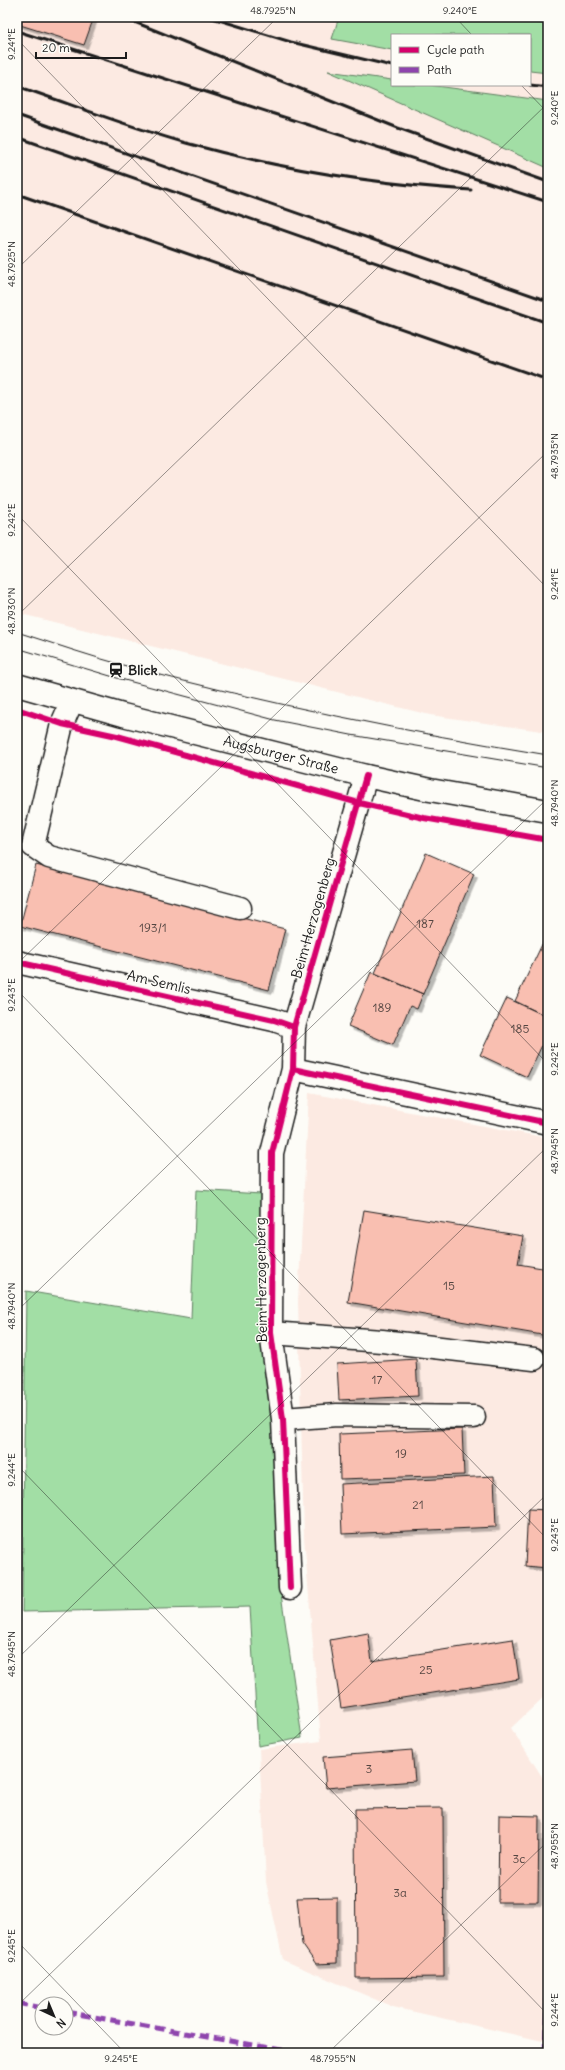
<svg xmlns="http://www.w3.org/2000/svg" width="565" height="2070" viewBox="0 0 565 2070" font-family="Delius,sans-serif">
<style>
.built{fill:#fceae2;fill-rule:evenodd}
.green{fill:#a2dea5;stroke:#5f7d60}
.building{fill:#f9bfb1;stroke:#1c1c1c;filter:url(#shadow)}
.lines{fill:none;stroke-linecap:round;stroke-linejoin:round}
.minor-casing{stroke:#1c1c1c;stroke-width:25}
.major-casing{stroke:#1c1c1c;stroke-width:25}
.minor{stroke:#fdfcf7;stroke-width:22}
.major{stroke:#fdfcf7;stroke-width:22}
.tram{stroke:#1c1c1c;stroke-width:1}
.rail{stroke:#1c1c1c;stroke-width:3}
.quiet{stroke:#8e44ad;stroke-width:5;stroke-dasharray:10 5;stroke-linecap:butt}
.cycleway-casing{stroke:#fdfcf7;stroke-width:8}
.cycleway{stroke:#d6006c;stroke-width:6}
.ticks{fill:none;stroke:#1c1c1c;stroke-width:1;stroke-opacity:0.45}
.labels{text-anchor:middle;stroke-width:3;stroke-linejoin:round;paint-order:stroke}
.number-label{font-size:12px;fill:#534541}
.poi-label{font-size:14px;font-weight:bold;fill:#1c1c1c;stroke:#fdfcf7;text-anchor:start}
.street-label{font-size:14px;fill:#1c1c1c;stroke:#fdfcf7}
.neatline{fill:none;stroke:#1c1c1c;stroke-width:1.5}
.ticks-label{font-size:10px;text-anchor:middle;fill:#1c1c1c}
</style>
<defs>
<filter id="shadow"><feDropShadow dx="3.5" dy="3.5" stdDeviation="0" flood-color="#0004"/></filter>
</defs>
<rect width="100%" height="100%" fill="#fdfcf7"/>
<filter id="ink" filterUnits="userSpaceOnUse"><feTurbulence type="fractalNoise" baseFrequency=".025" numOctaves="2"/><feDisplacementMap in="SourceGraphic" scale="8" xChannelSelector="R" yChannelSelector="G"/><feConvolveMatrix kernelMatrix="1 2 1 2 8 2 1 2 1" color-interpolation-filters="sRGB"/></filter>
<g filter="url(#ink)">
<!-- built -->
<path class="built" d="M17,17h531v715l-118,-17 -413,-102zM392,35h138v50h-138z
M309,1093l239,45v555l-37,35 37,58 -3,147 2,109 -154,-35 -110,-47 -17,-78 -7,-133 62,-8 -17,-204 -6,-236z"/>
<!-- green -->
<path class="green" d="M339,17h171l38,8v48l-18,-2v-36h-138v15l-60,-11z
M328,71l64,9v5h37l119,16v67z
M196,1190l65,4 19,393 22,151 -44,8 -8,-139 -228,5 4,-321 165,28z"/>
<!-- building -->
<path class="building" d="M17,17h77l-10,28 -67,-21z
M426,853l48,21 -51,120 -48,-21z
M36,865l249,64 -16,61 -249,-64z
M548,932v85l-33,-16z
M371,972l52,22 -6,15 -7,-3 -17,39 -45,-19z
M507,998l41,19v26l-4,-2 -17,36 -47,-22z
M364,1210l159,26 -5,28 30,5v67l-200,-34z
M416,1359l2,37 -79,4 -2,-36z
M462,1429l2,46 -124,4 -1,-45z
M494,1476l2,51 -154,7 -2,-50z
M528,1509l20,1v58l-23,-2z
M368,1633l4,28 141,-22 6,40 -178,29 -11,-68z
M412,1750l3,31 -89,7 -3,-31z
M443,1808l1,169 -88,1 -1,-169z
M499,1815l40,1 -1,86h-40z
M337,1897v66l-21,1 -14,-20 -5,-46z"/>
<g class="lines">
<!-- minor casing -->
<g class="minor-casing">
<path id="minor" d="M72,701l-10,23 -29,122 16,11 191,51
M17,962l257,58 20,7
M293,1069l255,54
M271,1333l111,8 152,18
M283,1419l54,-4 137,2
M290,1588l-7,-169 -12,-86 1,-180 21,-84 1,-42 72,-251"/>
</g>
<!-- major casing -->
<g class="major-casing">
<g id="major">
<path id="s1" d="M17,685l106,30 243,61 64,14 118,21"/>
</g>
</g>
<!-- minor -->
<use href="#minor" class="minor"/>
<!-- major -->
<use href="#major" class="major"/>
<!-- tram -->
<path class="tram" d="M17,632c38,12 75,25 113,35 138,37 277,65 418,88
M17,648l100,30 158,42 76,15 197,33"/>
<!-- rail -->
<path class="rail" d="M122,17l276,111 150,54
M209,17l82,25 101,24
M17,31l531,171
M530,85l18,2
M17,86c56,19 112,41 169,57 93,26 189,41 285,47
M17,115l531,186
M17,137l531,186
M17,194l531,186"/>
<!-- quiet -->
<path class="quiet" d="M17,2003l25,5
M66,2012l232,41
M545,2053l3,-76"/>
<!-- cycleway casing -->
<g class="cycleway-casing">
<path id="cycleway" d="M17,709l45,15 55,12 242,67 65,15 124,22
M17,962l257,58 20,7
M293,1069l255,54
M290,1588l-7,-169 -12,-86 1,-180 21,-84 1,-42 72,-251"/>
</g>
<!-- cycleway -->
<use href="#cycleway" class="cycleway"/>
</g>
</g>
<!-- ticks -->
<path class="ticks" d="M455,17l17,18M17,39l531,550M521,85l27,28M17,269l261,-252M17,514l531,550M17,616l531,-513M17,964l531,-513M17,990l531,550M17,1311l531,-513M17,1465l531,550M17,1659l531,-513M17,1941l108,112M17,2006l531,-513M328,2053l220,-212"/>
<!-- icons -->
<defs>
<g id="station-bare" transform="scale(1.2)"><path d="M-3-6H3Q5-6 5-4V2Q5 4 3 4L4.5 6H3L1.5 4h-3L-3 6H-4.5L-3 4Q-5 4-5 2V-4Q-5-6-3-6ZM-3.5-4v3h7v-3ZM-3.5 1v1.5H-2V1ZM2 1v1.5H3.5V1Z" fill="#1c1c1c" stroke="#fdfcf7" stroke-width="2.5" paint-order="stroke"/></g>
</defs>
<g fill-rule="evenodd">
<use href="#station-bare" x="116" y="670"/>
</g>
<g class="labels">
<!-- number labels -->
<g class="number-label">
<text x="425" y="928">187</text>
<text x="153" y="932">193/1</text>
<text x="382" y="1012">189</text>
<text x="520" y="1033">185</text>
<text x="449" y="1290">15</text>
<text x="377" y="1384">17</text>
<text x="401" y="1458">19</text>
<text x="418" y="1509">21</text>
<text x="426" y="1674">25</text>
<text x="369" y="1773">3</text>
<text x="519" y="1863">3c</text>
<text x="400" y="1897">3a</text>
</g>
<!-- poi labels -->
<g class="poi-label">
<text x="128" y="675">Blick</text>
</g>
<!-- street labels -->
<g class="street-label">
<text dy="5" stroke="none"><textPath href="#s1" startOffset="273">Augsburger Straße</textPath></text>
<text transform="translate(313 918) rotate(-74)" y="5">Beim Herzogenberg</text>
<text transform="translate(159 982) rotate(13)" y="5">Am Semlis</text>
<text transform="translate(261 1280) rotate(-91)" y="5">Beim Herzogenberg</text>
</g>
</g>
<!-- margin -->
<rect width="565" height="2070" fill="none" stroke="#fdfcf7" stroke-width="44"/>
<!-- legend -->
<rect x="391" y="34" width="140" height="52" fill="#fdfcf7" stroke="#a3a29f"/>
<rect x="399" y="47" width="20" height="6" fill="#d6006c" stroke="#a3a29f"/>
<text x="427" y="54" font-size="12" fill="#1c1c1c">Cycle path</text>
<rect x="399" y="67" width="20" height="6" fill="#8e44ad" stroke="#a3a29f"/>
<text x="427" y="74" font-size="12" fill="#1c1c1c">Path</text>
<!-- north arrow -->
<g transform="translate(54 2016) rotate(136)"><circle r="19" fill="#fdfcf7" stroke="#a3a29f"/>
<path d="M0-3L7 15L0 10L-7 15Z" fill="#1c1c1c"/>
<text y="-6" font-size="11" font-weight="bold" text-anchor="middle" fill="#1c1c1c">N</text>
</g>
<!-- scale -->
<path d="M36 52v6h90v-6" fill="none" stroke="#1c1c1c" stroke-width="2"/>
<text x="42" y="52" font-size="12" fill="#1c1c1c" stroke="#fdfcf7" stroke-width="3" paint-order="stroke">20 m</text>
<rect x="22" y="22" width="521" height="2026" class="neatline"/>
<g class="ticks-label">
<text x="273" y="14">48.7925°N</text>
<text x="460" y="14">9.240°E</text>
<text transform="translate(11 44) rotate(-90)" y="4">9.241°E</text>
<text transform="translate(554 108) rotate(-90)" y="4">9.240°E</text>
<text transform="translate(11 264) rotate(-90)" y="4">48.7925°N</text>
<text transform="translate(554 456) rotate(-90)" y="4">48.7935°N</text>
<text transform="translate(11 520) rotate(-90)" y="4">9.242°E</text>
<text transform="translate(554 584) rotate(-90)" y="4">9.241°E</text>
<text transform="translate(11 611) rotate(-90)" y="4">48.7930°N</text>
<text transform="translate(554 803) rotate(-90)" y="4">48.7940°N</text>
<text transform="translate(11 995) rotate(-90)" y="4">9.243°E</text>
<text transform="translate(554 1059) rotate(-90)" y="4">9.242°E</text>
<text transform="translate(554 1151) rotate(-90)" y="4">48.7945°N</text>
<text transform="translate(11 1306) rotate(-90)" y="4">48.7940°N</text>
<text transform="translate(11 1470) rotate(-90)" y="4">9.244°E</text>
<text transform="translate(554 1535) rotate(-90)" y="4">9.243°E</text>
<text transform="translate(11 1654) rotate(-90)" y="4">48.7945°N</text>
<text transform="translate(554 1846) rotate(-90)" y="4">48.7955°N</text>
<text transform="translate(11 1946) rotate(-90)" y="4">9.245°E</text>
<text transform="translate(554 2010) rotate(-90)" y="4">9.244°E</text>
<text x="121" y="2062">9.245°E</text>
<text x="333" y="2062">48.7955°N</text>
</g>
</svg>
